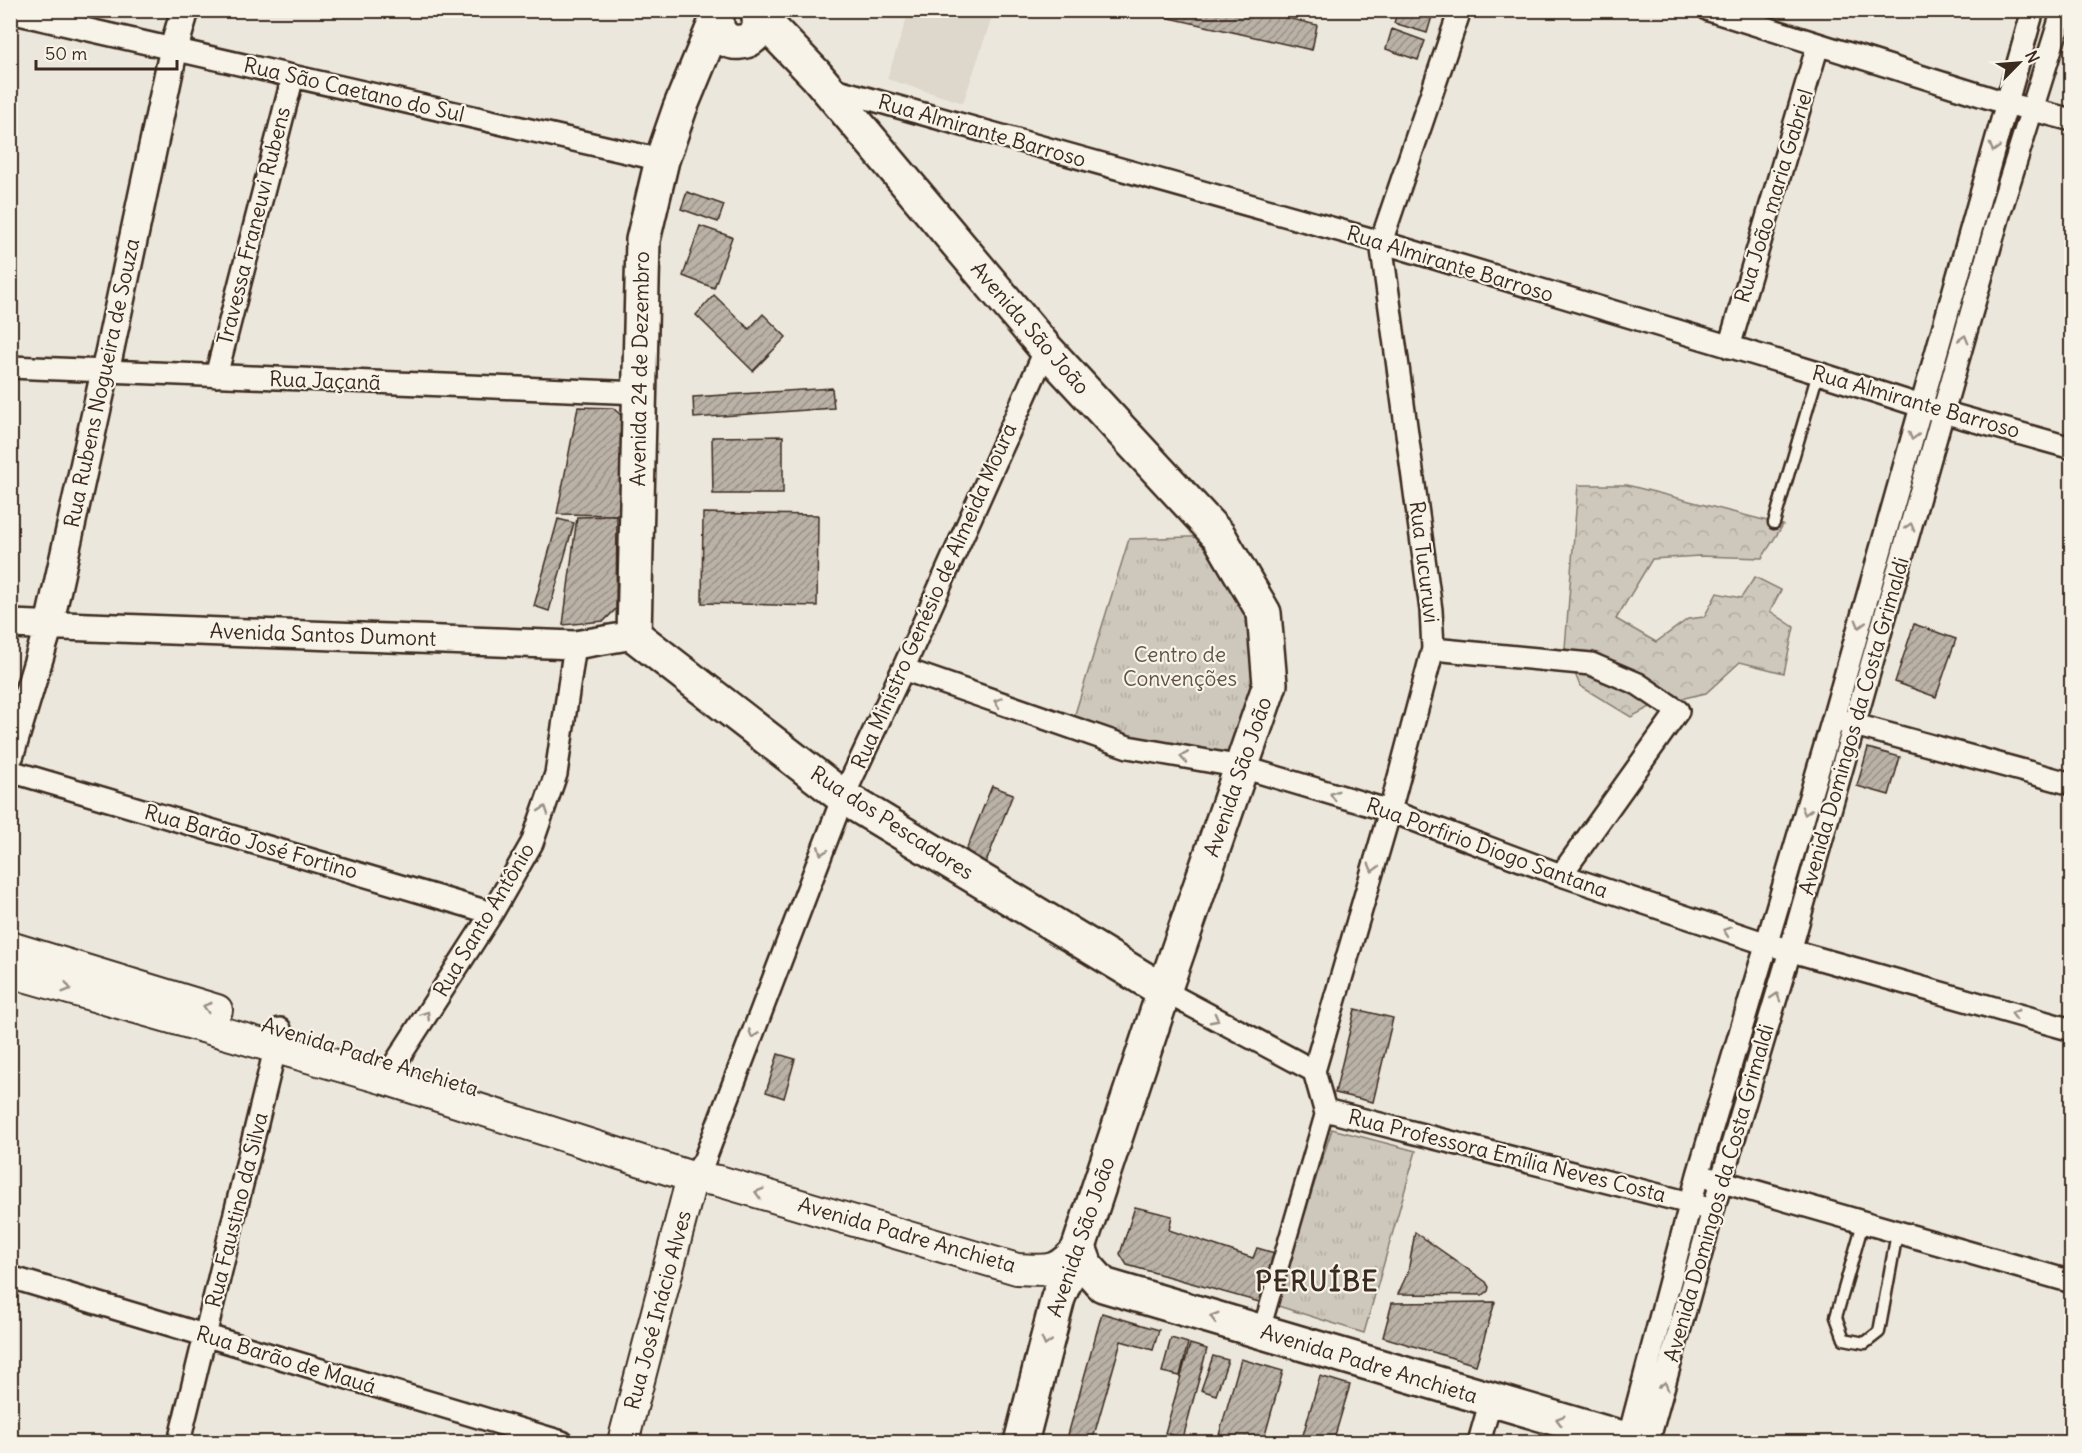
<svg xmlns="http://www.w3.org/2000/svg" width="2082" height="1453" viewBox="0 0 2082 1453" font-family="Delius,sans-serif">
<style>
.built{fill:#ddd7cc}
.forest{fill:url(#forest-crowns);stroke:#84796d;stroke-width:1.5}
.park{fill:url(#park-tufts);stroke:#84796d;stroke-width:1.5}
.building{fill:url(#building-hatch);stroke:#3b2a1e;stroke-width:1.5}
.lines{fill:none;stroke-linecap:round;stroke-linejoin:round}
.service-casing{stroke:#3b2a1e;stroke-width:15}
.pedestrian-casing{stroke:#3b2a1e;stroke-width:21}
.minor-casing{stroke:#3b2a1e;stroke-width:26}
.tertiary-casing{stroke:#3b2a1e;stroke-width:32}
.secondary-casing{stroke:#3b2a1e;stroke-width:34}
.primary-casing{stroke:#3b2a1e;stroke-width:38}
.service{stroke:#f7f3e8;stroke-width:10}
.pedestrian{stroke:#f7f3e8;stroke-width:16}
.minor{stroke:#f7f3e8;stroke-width:21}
.tertiary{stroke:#f7f3e8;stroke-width:27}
.secondary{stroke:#f7f3e8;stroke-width:30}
.primary{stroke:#f7f3e8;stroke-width:33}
.oneway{stroke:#998e83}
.labels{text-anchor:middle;stroke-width:4.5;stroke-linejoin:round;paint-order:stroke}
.street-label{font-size:21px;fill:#3b2a1e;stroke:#f7f3e8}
.park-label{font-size:21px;fill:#605246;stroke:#f7f3e8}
.district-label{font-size:27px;font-weight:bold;letter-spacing:1.5px;fill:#3b2a1e;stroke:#f7f3e8}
</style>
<defs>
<pattern id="forest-crowns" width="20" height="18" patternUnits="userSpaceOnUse" patternTransform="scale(1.5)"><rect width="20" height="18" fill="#cec8bc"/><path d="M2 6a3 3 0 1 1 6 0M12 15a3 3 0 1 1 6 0" fill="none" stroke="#b2aca1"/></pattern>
<pattern id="park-tufts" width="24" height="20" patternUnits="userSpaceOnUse" patternTransform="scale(1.5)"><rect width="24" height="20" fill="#cec8bc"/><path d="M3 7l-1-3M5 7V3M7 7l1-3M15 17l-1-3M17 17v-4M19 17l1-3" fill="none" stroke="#b2aca1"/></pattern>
<pattern id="building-hatch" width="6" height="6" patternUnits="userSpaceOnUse" patternTransform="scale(1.5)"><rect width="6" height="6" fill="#bab2a7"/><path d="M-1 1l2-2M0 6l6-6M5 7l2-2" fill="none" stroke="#989187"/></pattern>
</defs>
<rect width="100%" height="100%" fill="#ece7dc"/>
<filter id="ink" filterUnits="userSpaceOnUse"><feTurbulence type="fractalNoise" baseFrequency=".0167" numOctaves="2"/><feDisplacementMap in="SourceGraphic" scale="12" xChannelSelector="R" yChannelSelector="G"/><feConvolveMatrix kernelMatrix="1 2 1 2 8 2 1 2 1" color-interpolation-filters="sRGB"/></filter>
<g filter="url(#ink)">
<!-- built -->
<path class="built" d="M909,11h85l-31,92 -76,-24z"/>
<!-- forest -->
<path class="forest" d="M1578,485h49l156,40 -21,33 -63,-2 -47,3 -36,60 40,23 32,-23 16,-2 13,-24 24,5 14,-21 26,13 -11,21 24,16 -10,46 -44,-11 -34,31 -52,12 -23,12 -51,-31 -15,-38z"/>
<!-- park -->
<path class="park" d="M1219,536l45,77 -22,154 -171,-40 58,-188z
M1332,1129l84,22 -52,182 -89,-28z"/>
<!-- building -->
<path class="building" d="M1147,10h106l64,15 -5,25 -165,-37z
M1398,10h24l11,3 -6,20 -33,-10z
M1392,29l33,12 -7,19 -32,-11z
M687,192l37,13 -6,17 -37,-13z
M700,226l32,11 -18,51 -31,-12z
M714,295l35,34 14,-15 23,23 -33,34 -57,-56z
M832,388l2,20 -140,10 -1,-21z
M578,407l35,1 11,10 -4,97 -63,-1z
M783,436v58h-70l-1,-57z
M703,513l115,2 -1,91 -115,-3z
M617,516l-1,93 -12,12 -41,4 14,-108z
M558,519l16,4 -25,88 -15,-5z
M1914,624l42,15 -20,58 -41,-15z
M1868,748l32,9 -11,38 -32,-9z
M992,786l21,8 -28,71 -19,-14z
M1355,1009l38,9 -20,84 -38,-9z
M778,1054l17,5 -11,39 -18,-6z
M1135,1207l37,9 -3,14 84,28 4,-10 25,7 -13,41 -10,6 -132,-37 -7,-11z
M1415,1232l71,50 3,5 -1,4 -5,4 -85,-1 10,-22z
M1495,1302l-19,63 -93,-28 9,-34z
M1102,1313l57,17 -6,20 -32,-9 -29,101h-26z
M1171,1338l17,5 -8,33 -18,-4z
M1190,1344l17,5 -24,89 -18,-5z
M1213,1356l15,4 -12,35 -15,-5z
M1241,1359l42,12 -20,71h-46z
M1320,1376l30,9 -17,57h-32z"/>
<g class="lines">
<!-- service casing -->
<g class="service-casing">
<path id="service" d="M1774,523l44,-150
M1863,1223l-27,94 8,22 21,4 14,-11 18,-99"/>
</g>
<!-- pedestrian casing -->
<g class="pedestrian-casing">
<path id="pedestrian" d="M1261,1331l64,-221"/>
</g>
<!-- minor casing -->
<g class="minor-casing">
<path id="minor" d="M1460,10l-79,232 50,368 2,39 -43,162 -76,260 11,39 365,93 23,8
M1709,10l297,93 66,17
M10,12l652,148
M827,87l554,155 437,131 103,33 151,42
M1729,347l89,-302
M10,367l630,26
M216,376l77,-300
M1433,649l158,15 47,20 40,27 -117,164
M903,669l225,78 114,20 148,44 171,64 206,69 305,86
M1840,721l232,63
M10,771l482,142
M1164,991l150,80
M385,1079l107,-166 40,-70 24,-69 19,-129
M692,1177l12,-16 139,-364 60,-128 143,-320
M1709,1178l363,104
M10,1277l552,165
M1628,1440l70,-265 135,-456 200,-709
M179,1442l101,-413
M1479,1442l12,-42
M1648,1442l73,-260 69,-231 209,-736 64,-205"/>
</g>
<!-- tertiary casing -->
<g class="tertiary-casing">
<path id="tertiary" d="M10,624l565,21 59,-10
M10,754l39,-129 56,-253 69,-324 11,-38"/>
</g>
<!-- secondary casing -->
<g class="secondary-casing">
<path id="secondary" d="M10,947l207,63
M10,972l375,107 307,98 27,4 298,88c32,1 39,5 62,-22
M623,1442l69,-265"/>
</g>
<!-- primary casing -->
<g class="primary-casing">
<path id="primary" d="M718,10c-11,46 54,40 39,0
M760,17l56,58 230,274 173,187 45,77 6,71 -106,307 -85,256 -21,51 -37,144
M716,21l-36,87 -18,52 -19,80 -9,395 209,162 321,194
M1079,1247l7,19 17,19 533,157"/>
</g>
<!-- service -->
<use href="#service" class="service"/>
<!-- pedestrian -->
<use href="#pedestrian" class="pedestrian"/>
<!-- minor -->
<use href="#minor" class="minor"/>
<!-- tertiary -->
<use href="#tertiary" class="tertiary"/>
<!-- secondary -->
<use href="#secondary" class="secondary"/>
<!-- primary -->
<use href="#primary" class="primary"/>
</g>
<!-- one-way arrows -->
<defs><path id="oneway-chevron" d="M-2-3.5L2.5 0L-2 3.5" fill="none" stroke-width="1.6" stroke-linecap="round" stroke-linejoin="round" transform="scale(1.5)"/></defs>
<g class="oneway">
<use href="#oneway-chevron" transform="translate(1994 148) rotate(106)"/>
<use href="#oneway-chevron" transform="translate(1964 339) rotate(-74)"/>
<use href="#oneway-chevron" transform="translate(1913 436) rotate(106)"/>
<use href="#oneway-chevron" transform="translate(1910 527) rotate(-74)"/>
<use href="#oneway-chevron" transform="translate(1860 624) rotate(106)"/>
<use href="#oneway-chevron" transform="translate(998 702) rotate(-161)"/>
<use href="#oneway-chevron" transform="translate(1184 757) rotate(-170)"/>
<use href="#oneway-chevron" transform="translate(1334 795) rotate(-163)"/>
<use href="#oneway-chevron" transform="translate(544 810) rotate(-71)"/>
<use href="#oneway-chevron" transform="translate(1806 811) rotate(106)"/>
<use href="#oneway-chevron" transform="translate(822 851) rotate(111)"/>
<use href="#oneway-chevron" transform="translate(1373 868) rotate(106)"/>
<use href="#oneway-chevron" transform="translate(1727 931) rotate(-161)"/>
<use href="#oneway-chevron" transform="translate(67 988) rotate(16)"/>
<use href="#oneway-chevron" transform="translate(1776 997) rotate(-73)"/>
<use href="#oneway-chevron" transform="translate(207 1007) rotate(-163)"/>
<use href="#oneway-chevron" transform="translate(2015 1014) rotate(-164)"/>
<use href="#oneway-chevron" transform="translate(426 1015) rotate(-57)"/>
<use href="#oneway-chevron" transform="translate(1215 1019) rotate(28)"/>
<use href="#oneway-chevron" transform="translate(753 1034) rotate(111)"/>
<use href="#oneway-chevron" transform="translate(759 1193) rotate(-164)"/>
<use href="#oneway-chevron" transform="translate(1214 1317) rotate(-164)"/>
<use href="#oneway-chevron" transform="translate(1046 1342) rotate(105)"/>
<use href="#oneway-chevron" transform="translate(1664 1386) rotate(-74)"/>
<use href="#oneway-chevron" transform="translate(1560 1420) rotate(-164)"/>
</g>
</g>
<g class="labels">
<!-- street labels -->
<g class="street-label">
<text transform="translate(354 90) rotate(13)" y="7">Rua São Caetano do Sul</text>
<text transform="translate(982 131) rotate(16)" y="7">Rua Almirante Barroso</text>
<text transform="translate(1774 196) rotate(-73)" y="7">Rua João maria Gabriel</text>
<text transform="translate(254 226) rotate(-76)" y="7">Travessa Franeuvi Rubens</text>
<text transform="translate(1450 264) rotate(17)" y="7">Rua Almirante Barroso</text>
<text transform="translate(1030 328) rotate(49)" y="7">Avenida São João</text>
<text transform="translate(640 369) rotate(-89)" y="7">Avenida 24 de Dezembro</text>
<text transform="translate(325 381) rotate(2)" y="7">Rua Jaçanã</text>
<text transform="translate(102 383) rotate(-78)" y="7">Rua Rubens Nogueira de Souza</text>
<text transform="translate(1916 402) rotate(16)" y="7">Rua Almirante Barroso</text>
<text transform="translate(1424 562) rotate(83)" y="7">Rua Tucuruvi</text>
<text transform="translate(934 596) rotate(-66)" y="7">Rua Ministro Genésio de Almeida Moura</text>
<text transform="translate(323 635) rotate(2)" y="7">Avenida Santos Dumont</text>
<text transform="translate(1854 726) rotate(-74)" y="7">Avenida Domingos da Costa Grimaldi</text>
<text transform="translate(1238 777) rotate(-71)" y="7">Avenida São João</text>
<text transform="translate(892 823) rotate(33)" y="7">Rua dos Pescadores</text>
<text transform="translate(251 842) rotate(16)" y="7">Rua Barão José Fortino</text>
<text transform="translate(1487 848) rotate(20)" y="7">Rua Porfirio Diogo Santana</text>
<text transform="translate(484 920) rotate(-59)" y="7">Rua Santo Antônio</text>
<text transform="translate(370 1057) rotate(17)" y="7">Avenida Padre Anchieta</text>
<text transform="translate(1507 1156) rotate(14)" y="7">Rua Professora Emília Neves Costa</text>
<text transform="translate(1719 1193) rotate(-74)" y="7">Avenida Domingos da Costa Grimaldi</text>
<text transform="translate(237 1210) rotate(-76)" y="7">Rua Faustino da Silva</text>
<text transform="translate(907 1235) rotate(16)" y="7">Avenida Padre Anchieta</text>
<text transform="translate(1081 1237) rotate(-71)" y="7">Avenida São João</text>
<text transform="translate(658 1310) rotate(-75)" y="7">Rua José Inácio Alves</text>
<text transform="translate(286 1360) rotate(17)" y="7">Rua Barão de Mauá</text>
<text transform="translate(1369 1364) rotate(17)" y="7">Avenida Padre Anchieta</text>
</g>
<!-- park labels -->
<g class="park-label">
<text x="1180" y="662">Centro de<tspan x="1180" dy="24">Convenções</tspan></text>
</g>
<!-- district labels -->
<g class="district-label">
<text x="1317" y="1291">PERUÍBE</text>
</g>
</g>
<!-- margin -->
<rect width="2082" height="1453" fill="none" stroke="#f7f3e8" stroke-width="36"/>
<rect x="18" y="18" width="2046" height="1417" fill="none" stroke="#3b2a1e" stroke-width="2" filter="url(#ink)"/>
<!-- north arrow -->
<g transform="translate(2019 63) rotate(65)" stroke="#f7f3e8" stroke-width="4.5" paint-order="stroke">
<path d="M0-4.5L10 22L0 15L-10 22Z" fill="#3b2a1e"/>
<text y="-9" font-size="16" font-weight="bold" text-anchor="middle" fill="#3b2a1e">N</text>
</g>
<!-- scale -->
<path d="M36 60v9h141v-9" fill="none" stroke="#3b2a1e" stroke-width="3"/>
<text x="45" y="60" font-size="18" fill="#3b2a1e" stroke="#f7f3e8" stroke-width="4.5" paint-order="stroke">50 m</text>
</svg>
